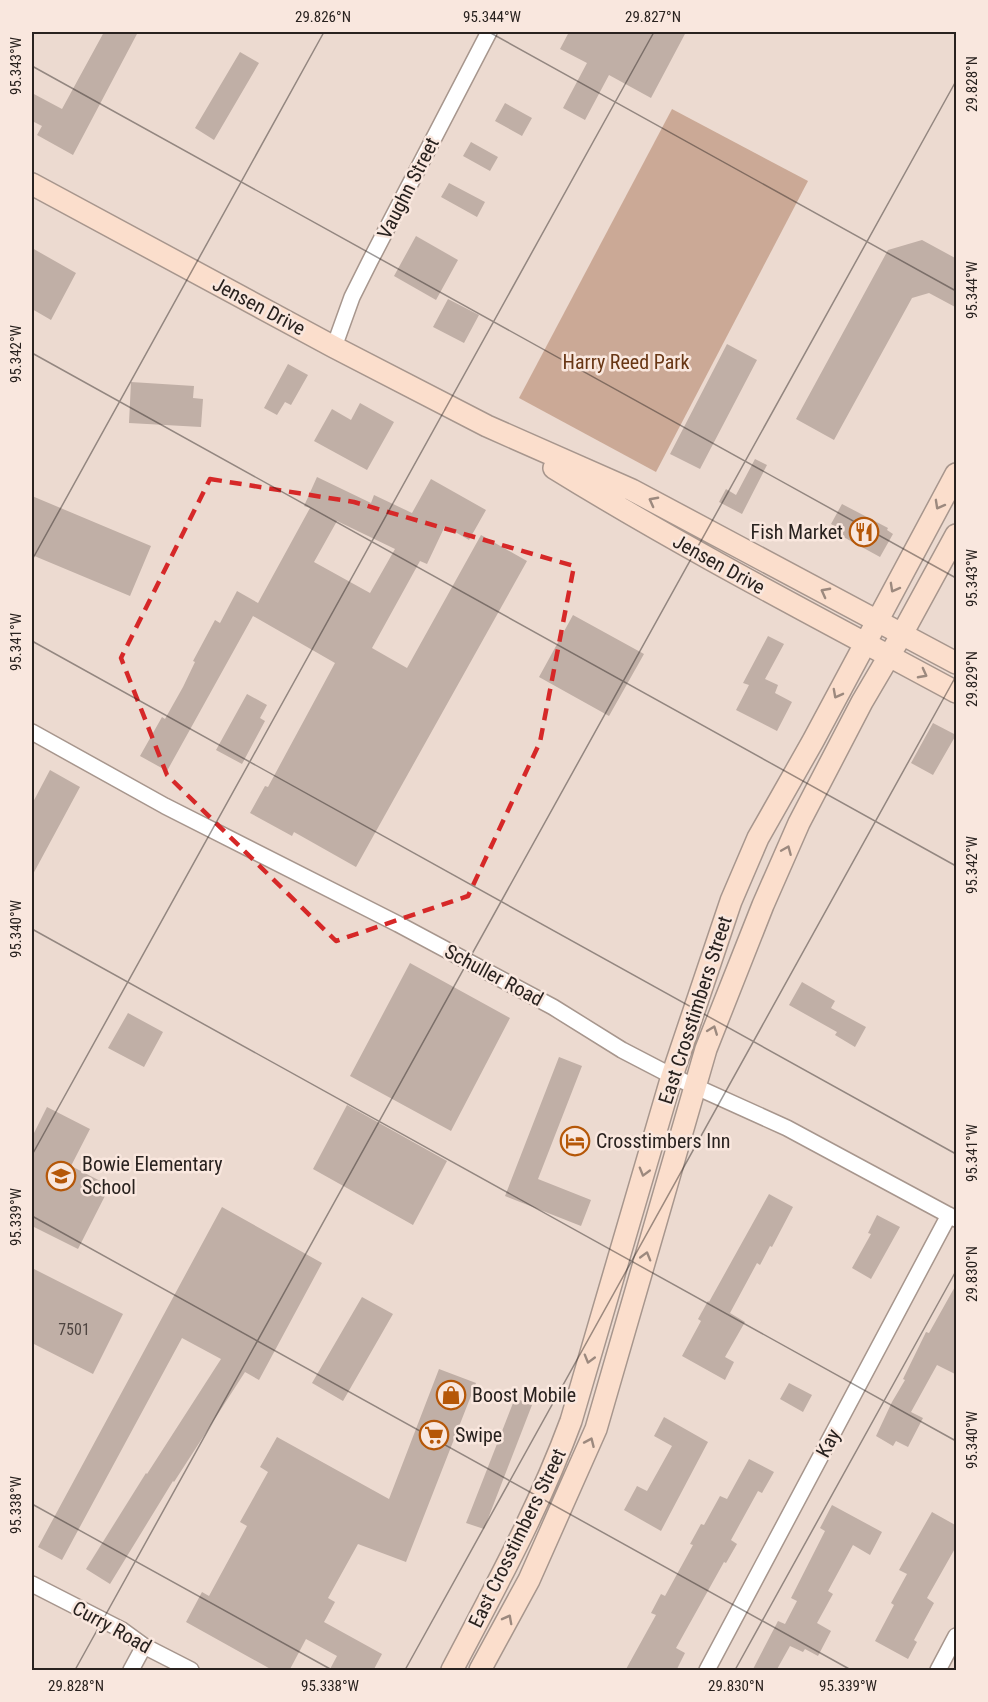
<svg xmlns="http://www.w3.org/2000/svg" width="988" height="1702" viewBox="0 0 988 1702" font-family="'Roboto Condensed',sans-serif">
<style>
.green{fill:#cba996}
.building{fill:#c0afa6;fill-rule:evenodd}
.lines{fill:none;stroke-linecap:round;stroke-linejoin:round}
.street-casing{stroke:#a7968d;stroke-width:18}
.secondary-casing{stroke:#a7968d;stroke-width:24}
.street{stroke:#fff;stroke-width:15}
.secondary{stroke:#fbdecc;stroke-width:21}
.oneway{stroke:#9c897e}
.marked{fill:none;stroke:#d62828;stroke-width:4.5;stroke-dasharray:12 8;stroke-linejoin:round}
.ticks{fill:none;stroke:#29221f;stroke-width:1.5;stroke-opacity:0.45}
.labels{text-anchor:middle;stroke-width:5;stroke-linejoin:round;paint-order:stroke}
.number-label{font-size:16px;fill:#4f4541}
.street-label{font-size:20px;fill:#29221f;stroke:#f9e7de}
.park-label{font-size:20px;fill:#683614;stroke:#f9e7de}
.poi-label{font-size:20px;fill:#29221f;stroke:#f9e7de;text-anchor:start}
.neatline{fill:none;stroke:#29221f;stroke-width:2}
.ticks-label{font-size:15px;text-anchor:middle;fill:#29221f}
</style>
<rect width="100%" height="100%" fill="#ecdad0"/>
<!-- green -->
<path class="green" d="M672,109l136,72 -152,291 -137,-74z"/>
<!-- building -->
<path class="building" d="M104,32h34l-65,123 -36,-20 5,-9 -10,-5v-28l30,16z
M569,32h117l-35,66 -42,-23 -24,45 -22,-12 24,-45 -27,-14z
M240,52l19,11 -45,77 -19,-12z
M505,103l27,15 -10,18 -27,-15z
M471,142l27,15 -8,14 -27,-15z
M449,183l36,19 -8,15 -36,-20z
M416,236l42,24 -22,40 -42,-24z
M922,240l35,19v49l-28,-15 -17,5 -78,142 -38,-21 92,-169z
M32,248l44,25 -25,47 -19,-11z
M448,299l31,16 -15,28 -31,-16z
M727,344l30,16 -57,109 -30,-15z
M288,364l20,11 -17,30 -6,-3 -8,13 -13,-7z
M131,382l63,4 -1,12 10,1 -2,28 -72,-4z
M360,403l34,19 -27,48 -53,-29 18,-32 19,11z
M755,459l12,6 -25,49 -23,-12 7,-13 10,6z
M317,477l54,26 3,-8 38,18 19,-34 55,31 -17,30 -24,-14 -18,38 -7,-3 -48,87 35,20 74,-133 46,26 -171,306 -62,-35 -2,4 -42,-23 15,-27 3,1 67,-124 -82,-47 -86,155 -27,-15 22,-39 3,2 18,-32 12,-25 -2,-1 22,-41 5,3 17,-32 21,12 52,-95 -6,-2zM337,521l58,28 -25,44 -56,-31z
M32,496l119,50 -21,50 -98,-41z
M842,504l46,24 -1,2 6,4 -13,23 -42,-23 2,-5 -9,-5z
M573,615l71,39 -35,62 -70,-39z
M768,636l16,8 -19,35 13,6 -3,8 17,9 -15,29 -41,-21 13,-25 -6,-2z
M247,694l20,11 -7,13 5,3 -23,43 -26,-14z
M933,723l23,12 -23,40 -22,-12z
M50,770l30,17 -48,89v-72z
M410,963l100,55 -59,113 -101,-55z
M802,982l33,19 -4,7 35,19 -11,20 -20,-12 2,-3 -48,-27z
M128,1013l35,19 -19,35 -36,-19z
M559,1057l23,9 -44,113 53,21 -10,26 -76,-30z
M347,1105l100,56 -34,64 -100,-56z
M47,1107l43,22 -19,37 39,20 -32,63 -46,-23v-89z
M769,1194l24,13 -21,40 -2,-1 -10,19 -3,-2 -27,50 15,9 -20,35 9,5 -9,18 -43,-24 19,-35 -3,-2 10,-18 1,1z
M222,1207l100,56 -63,117 -14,-8 -71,110 -1,-1 -63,103 -24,-15 60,-96 1,1 74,-115 -39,-21 -120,222 -24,-13z
M877,1215l23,12 -29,52 -19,-11 19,-34 -3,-1z
M32,1268l91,46 -30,60 -61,-31z
M957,1283v92l-20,-10 -26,47 12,6 -15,29 -12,-6 -3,5 -17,-10 16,-34 13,-22 -2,-1 23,-47 3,1z
M362,1297l31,17 -50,87 -31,-18z
M439,1369l37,14 -70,179 -48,-18 -30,54 7,4 -11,20 58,32 -9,17h-44l8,-15 -31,-17 -17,32h-15l-88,-49 16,-30 7,4 38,-70 -7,-4 28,-50 -8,-5 17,-30 112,62z
M789,1383l23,12 -9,17 -23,-13z
M515,1398l17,7 -48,124 -18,-6z
M664,1417l44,25 -47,89 -37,-21 13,-24 10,5 25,-45 -18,-10z
M749,1459l25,13 -12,21 -4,-2 -27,49 6,4 -11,19 -2,-1 -48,86 9,5 -9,18h-51l31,-56 -5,-2 10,-19 4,2 28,-51 -3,-1 11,-20 3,1 16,-29 7,3z
M832,1505l50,27 -12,23 -17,-10 -25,46 5,3 -16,29 14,8 -13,25 -13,-7 -2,3 -13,-6 -14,25h-24l26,-50 7,3 12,-23 -6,-3 34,-67 -5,-3z
M932,1512l25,14v19l-30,53 7,5 -20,37 3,2 -9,17 -33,-18 19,-36 -3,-2 16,-29 -8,-4z"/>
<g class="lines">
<!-- street casing -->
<g class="street-casing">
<path id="street" d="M334,347l18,-50 18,-36 119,-229
M32,732l133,74 233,118 155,83 69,43 50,26 115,52 169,91
M32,1584l90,46 22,16 47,24
M131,1670l13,-24
M707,1670l242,-455
M938,1670l18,-34"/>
</g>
<!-- secondary casing -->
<g class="secondary-casing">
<path id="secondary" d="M32,184l302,163 153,79 145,64 324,173
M554,468c131,81 267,151 402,224
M452,1670c43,-82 87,-162 119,-249l101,-345 59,-175 27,-63 55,-97 143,-267
M480,1670l49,-90 67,-151 110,-380 57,-144 36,-82 63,-121 40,-68 54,-99"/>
</g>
<!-- street -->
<use href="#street" class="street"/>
<!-- secondary -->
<use href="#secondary" class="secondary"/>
</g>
<!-- one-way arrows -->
<defs><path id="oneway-chevron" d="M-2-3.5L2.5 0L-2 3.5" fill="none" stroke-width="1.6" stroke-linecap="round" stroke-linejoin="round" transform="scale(1.5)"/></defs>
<g class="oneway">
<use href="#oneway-chevron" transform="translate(653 501) rotate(-152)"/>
<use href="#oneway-chevron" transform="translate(939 505) rotate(119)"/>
<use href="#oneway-chevron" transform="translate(894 588) rotate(119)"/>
<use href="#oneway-chevron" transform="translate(825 592) rotate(-152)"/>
<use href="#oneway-chevron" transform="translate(923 674) rotate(28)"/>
<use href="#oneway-chevron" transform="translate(837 694) rotate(118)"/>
<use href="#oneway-chevron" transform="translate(787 850) rotate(-67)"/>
<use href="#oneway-chevron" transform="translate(713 1030) rotate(-69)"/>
<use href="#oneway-chevron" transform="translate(644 1172) rotate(106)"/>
<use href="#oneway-chevron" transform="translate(646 1256) rotate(-74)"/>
<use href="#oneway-chevron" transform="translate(589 1359) rotate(106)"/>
<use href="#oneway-chevron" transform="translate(590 1442) rotate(-66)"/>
<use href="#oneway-chevron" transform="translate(508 1619) rotate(-62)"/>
</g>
<!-- marked area -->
<path class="marked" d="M210,479l144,23 220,64 -34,176 -72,154 -132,45 -169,-166 -46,-117z"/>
<!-- ticks -->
<path class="ticks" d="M489,32l467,259M32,66l924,512M32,353l924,513M32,560l292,-528M32,641l924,513M32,929l924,512M32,1155l622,-1123M32,1216l819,454M32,1504l300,166M75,1670l881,-1589M405,1670l551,-994M735,1670l221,-399"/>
<!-- icons -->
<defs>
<g id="restaurant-ring" transform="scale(1.5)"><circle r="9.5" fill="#f9e7de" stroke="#b55708" stroke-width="1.5"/><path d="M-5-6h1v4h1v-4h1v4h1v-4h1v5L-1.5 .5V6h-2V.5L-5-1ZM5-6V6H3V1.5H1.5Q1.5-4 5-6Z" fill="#b55708"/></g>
<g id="hotel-ring" transform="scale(1.5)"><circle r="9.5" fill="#f9e7de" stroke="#b55708" stroke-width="1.5"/><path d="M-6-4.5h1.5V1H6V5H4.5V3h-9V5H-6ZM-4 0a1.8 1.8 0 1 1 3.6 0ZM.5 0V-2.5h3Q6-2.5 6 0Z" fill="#b55708"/></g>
<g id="school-ring" transform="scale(1.5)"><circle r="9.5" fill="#f9e7de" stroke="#b55708" stroke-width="1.5"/><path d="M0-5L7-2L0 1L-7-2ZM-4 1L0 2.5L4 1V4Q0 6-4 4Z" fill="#b55708"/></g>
<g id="shop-ring" transform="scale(1.5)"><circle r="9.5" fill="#f9e7de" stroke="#b55708" stroke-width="1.5"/><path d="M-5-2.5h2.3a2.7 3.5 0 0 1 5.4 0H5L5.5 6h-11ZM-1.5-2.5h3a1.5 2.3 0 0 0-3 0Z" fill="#b55708"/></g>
<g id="supermarket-ring" transform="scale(1.5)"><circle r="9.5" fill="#f9e7de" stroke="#b55708" stroke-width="1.5"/><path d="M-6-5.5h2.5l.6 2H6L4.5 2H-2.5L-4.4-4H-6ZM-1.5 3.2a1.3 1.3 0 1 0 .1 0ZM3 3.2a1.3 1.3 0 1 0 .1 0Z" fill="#b55708"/></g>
</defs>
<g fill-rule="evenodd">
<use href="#restaurant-ring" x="864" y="532"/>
<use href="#hotel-ring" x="575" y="1141"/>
<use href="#school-ring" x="61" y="1176"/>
<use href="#shop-ring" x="451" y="1395"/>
<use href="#supermarket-ring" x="434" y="1435"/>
</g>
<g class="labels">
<!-- number labels -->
<g class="number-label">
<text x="74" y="1335">7501</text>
</g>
<!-- street labels -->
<g class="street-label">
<text transform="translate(408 188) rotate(-63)" y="7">Vaughn Street</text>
<text transform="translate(259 306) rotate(28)" y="7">Jensen Drive</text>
<text transform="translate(719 564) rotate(29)" y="7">Jensen Drive</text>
<text transform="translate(494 975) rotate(28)" y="7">Schuller Road</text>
<text transform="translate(695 1010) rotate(-72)" y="7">East Crosstimbers Street</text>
<text transform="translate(828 1443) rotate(-62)" y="7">Kay</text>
<text transform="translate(517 1538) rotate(-64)" y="7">East Crosstimbers Street</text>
<text transform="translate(112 1627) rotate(29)" y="7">Curry Road</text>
</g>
<!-- park labels -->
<g class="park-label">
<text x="626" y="369">Harry Reed Park</text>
</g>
<!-- poi labels -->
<g class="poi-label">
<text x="843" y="539" text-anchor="end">Fish Market</text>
<text x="596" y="1148">Crosstimbers Inn</text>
<text x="82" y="1171">Bowie Elementary<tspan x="82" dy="23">School</tspan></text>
<text x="472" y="1402">Boost Mobile</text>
<text x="455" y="1442">Swipe</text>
</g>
</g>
<!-- border -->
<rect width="988" height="1702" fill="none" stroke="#f9e7de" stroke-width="66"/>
<rect x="33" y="33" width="922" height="1636" class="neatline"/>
<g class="ticks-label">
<text x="323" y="22">29.826°N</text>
<text x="492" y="22">95.344°W</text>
<text x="653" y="22">29.827°N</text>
<text transform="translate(16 66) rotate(-90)" y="5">95.343°W</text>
<text transform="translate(972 84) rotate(-90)" y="5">29.828°N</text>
<text transform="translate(972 290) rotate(-90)" y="5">95.344°W</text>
<text transform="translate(16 354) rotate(-90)" y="5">95.342°W</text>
<text transform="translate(972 578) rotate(-90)" y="5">95.343°W</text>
<text transform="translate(16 642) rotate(-90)" y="5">95.341°W</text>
<text transform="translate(972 679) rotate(-90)" y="5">29.829°N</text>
<text transform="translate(972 865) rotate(-90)" y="5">95.342°W</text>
<text transform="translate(16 929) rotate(-90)" y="5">95.340°W</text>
<text transform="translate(972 1153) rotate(-90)" y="5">95.341°W</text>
<text transform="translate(16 1217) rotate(-90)" y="5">95.339°W</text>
<text transform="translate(972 1274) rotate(-90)" y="5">29.830°N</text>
<text transform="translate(972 1440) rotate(-90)" y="5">95.340°W</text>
<text transform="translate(16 1505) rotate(-90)" y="5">95.338°W</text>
<text x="76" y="1691">29.828°N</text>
<text x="330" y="1691">95.338°W</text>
<text x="736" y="1691">29.830°N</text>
<text x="848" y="1691">95.339°W</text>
</g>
</svg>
